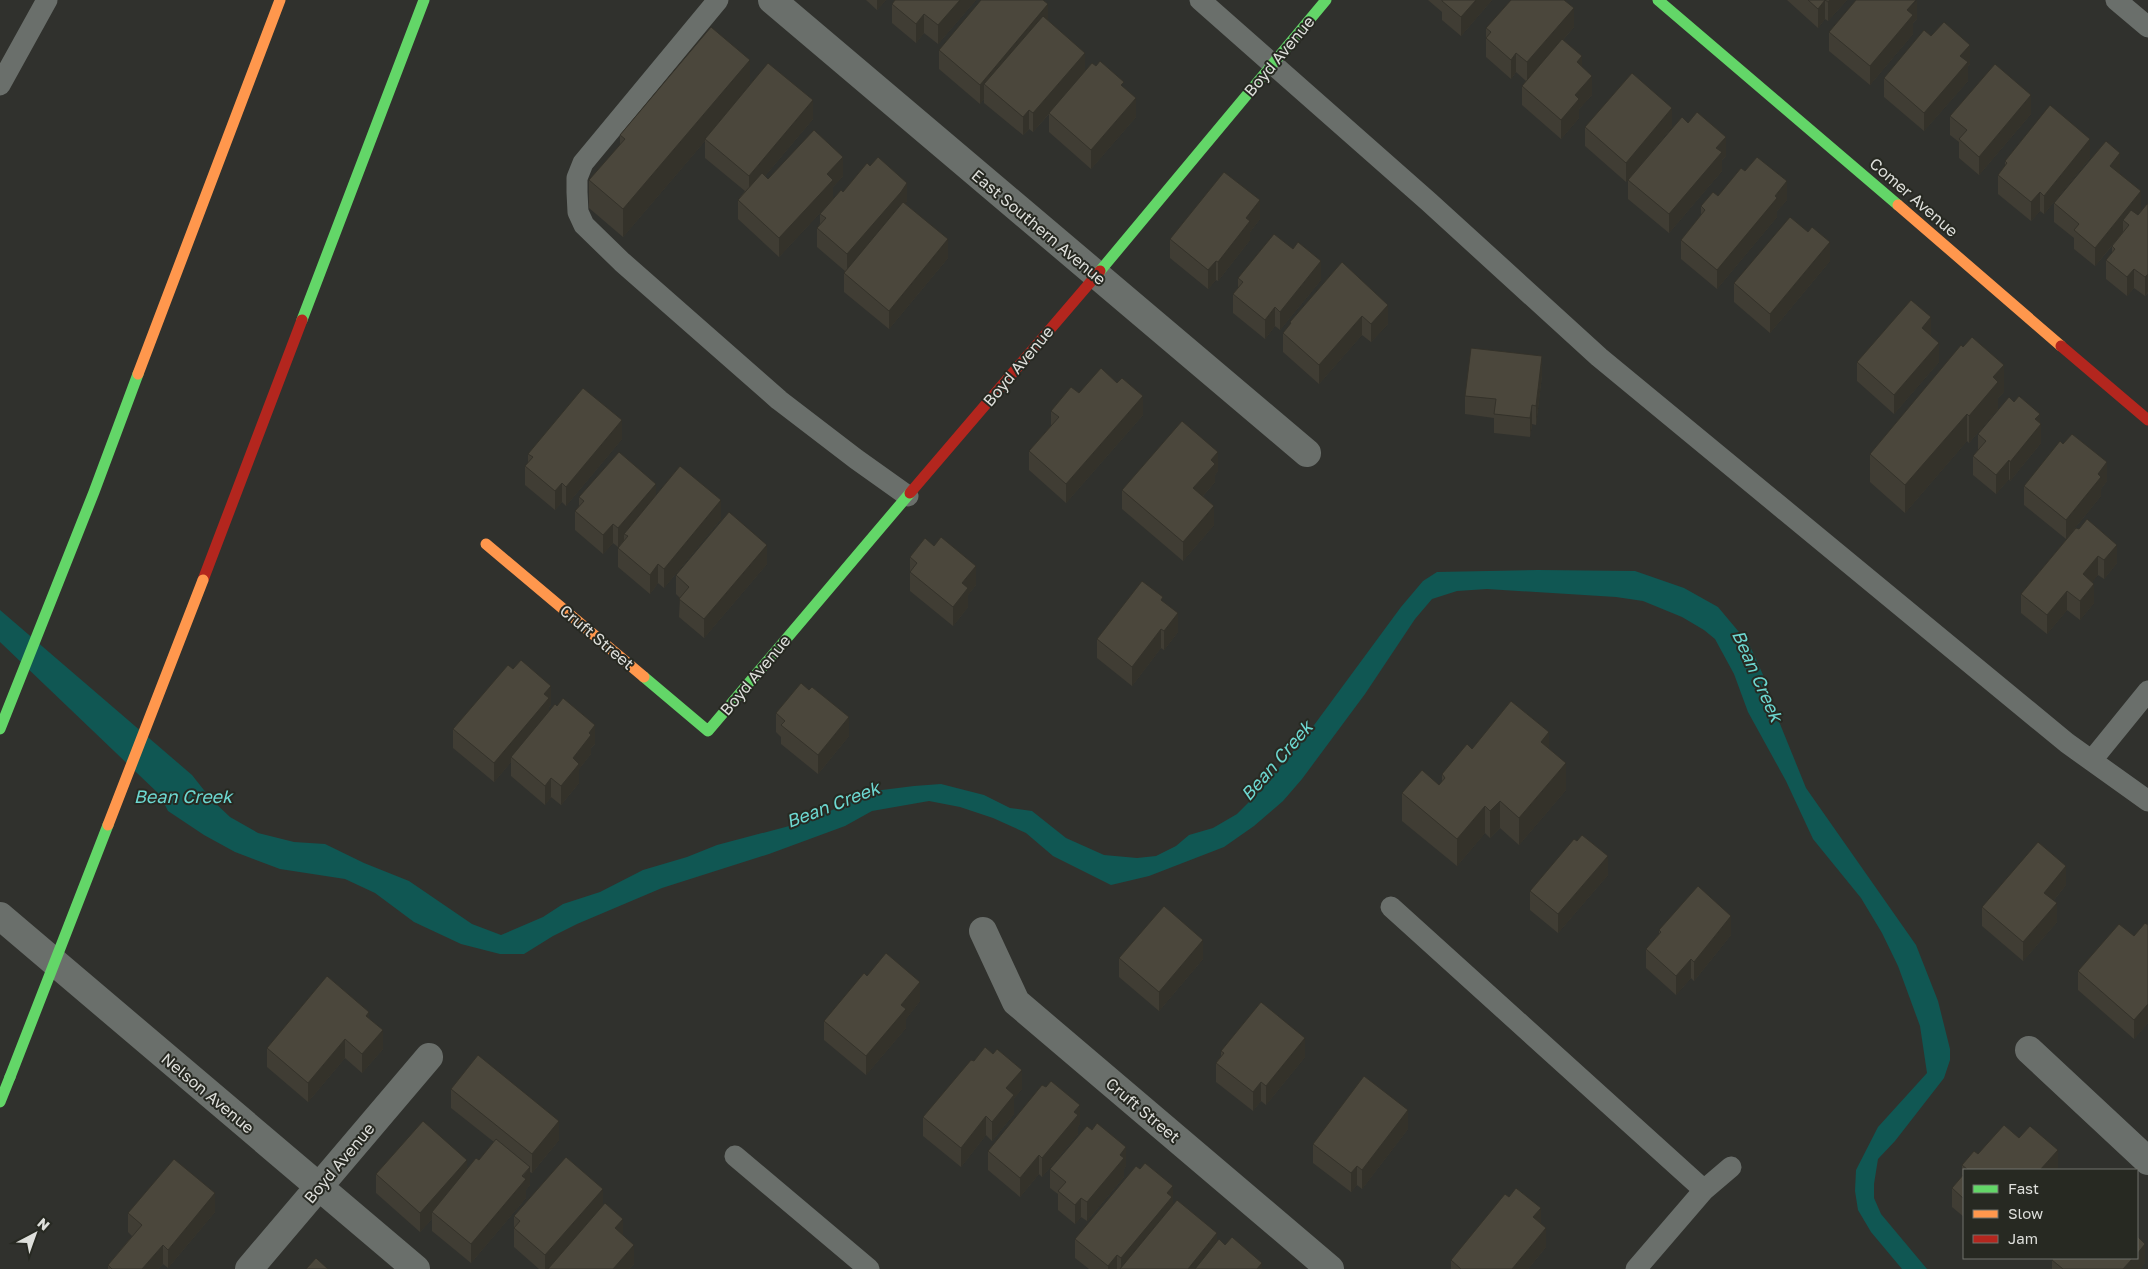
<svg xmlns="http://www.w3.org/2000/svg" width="2148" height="1269" viewBox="0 0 2148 1269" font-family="'Golos Text',sans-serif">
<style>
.water{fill:#105753}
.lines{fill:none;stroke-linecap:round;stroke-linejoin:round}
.lane{stroke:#6a6f6b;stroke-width:21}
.street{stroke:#6a6f6b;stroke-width:28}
.fast{stroke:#63d668;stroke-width:11}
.slow{stroke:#ff974d;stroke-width:11}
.jam{stroke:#b3261e;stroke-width:11}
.fast-bridge{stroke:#63d668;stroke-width:11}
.slow-bridge{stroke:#ff974d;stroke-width:11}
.wall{fill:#403d34}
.shaded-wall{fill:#34322a}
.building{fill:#4b473c;stroke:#34322a}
.labels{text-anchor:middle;stroke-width:4;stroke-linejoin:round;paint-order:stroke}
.street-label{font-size:16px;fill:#dedfdb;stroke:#272922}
.water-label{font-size:18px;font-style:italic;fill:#6dd8d1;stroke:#272922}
</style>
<rect width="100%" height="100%" fill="#30312d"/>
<!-- water -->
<path class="water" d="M1538,570l97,1 49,17 34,19 31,37 15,33 10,32 32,79 110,157 22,56 12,48v11l-6,18 -49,63 -17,18 -4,25v14l7,16 46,55h-25l-31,-37 -13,-22 -3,-19 1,-21 22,-43 49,-54 -7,-47 -22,-60 -16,-33 -21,-35 -48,-59 -27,-58 -38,-69 -14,-38 -19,-35 -11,-9 -22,-13 -39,-16 -27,-4 -129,-8 -30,2 -25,8 -17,20 -50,75 -63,85 -19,22 -29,25 -30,21 -75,29 -38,9 -58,-29 -27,-23 -33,-15 -33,-11 -31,-6 -57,10 -27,15 -76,28 -107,34 -85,36 -24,12 -29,18h-24l-39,-10 -47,-22 -39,-29 -30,-14 -65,-10 -45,-17 -31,-17 -36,-24 -8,-16 -160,-153v-32l192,165 19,24 19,18 28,16 36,9 31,2 39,19 45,18 63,43 29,11 42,-18 20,-13 37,-12 43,-22 44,-13 30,-12 91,-24 66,-30 40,-5 27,-2 43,11 26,13 22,3 34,27 38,17 33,3 19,-2 20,-10 13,-11 24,-7 24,-14 20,-20 49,-58 95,-129 22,-26 14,-9z"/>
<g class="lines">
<!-- lane -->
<path class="lane" d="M718,0l-135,163 -6,15v14l1,20 6,13 38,37 157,138 77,59 52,37
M1200,0l229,202 170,155 468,386 81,58
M2116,0l32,27
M0,85l47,-85
M2092,760l56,-69
M1391,907l313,283
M735,1156l134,113
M1636,1269l68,-79 27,-23"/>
<!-- street -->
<path class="street" d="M772,0l535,453
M0,916l416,353
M983,931l33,71 314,267
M2029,1050l119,111
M249,1269l180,-212"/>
<!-- fast -->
<path class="fast" d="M1658,0l240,205
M1100,271l226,-271
M302,320l122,-320
M644,677l64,54 202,-238
M0,729l94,-237 44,-118
M0,1102l10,-25"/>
<!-- slow -->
<path class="slow" d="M1898,205l163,141
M138,374l142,-374
M486,544l158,133"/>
<!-- jam -->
<path class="jam" d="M2061,346l87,74
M910,493l190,-222
M203,580l99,-260"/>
<!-- fast-bridge -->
<path class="fast-bridge" d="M10,1077l98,-252"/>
<!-- slow-bridge -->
<path class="slow-bridge" d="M108,825l95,-245"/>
</g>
<!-- wall -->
<path class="wall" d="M866,0h20l-9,10z
M976,0l-38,44 -14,-11 -8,10 -24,-20v-19z
M1428,0h64l-31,36 -19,-16v-8z
M1787,0h60l-19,21 -3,-2 -7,9z
M1917,19l-4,4v11l-43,51 -41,-34v-19z
M1048,20l37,51 39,17 12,29 -45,52 -42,-37v-18l-16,18 -4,-3 -6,6 -39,-32v-4l-4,5 -41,-35v-19z
M1574,27l-11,13 19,27 10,28 -13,14v9l-18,21 -39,-34v-19l4,-5 -10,-9 -5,7 -25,-22v-29z
M1931,36l39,28 -2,2v15l-44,50 -40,-34v-19z
M750,85l63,34 -48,57 3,3 75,-3 -10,11v12l-54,58 -41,-38v-19l7,-9 -40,-33v-17l-82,96 -34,-29v-28l31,-35v-10z
M2031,114l-52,61 -20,-17v-16l-9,-7v-19z
M1585,127h87l-46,55 -41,-36z
M1726,156l-4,4v11l-53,62 -41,-34v-19z
M2090,158l-46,56 -4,-3 -9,10 -33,-27v-19l7,-8v-6z
M1745,171l42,29 -10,11v6l-60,72 -36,-30v-19l20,-25v-9l17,-10z
M2120,172l-1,1 22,37 -4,5h1l10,-11v89l-3,3 -11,-8 -7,8 -21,-17v-19l6,-7v-7l-17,20 -21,-17v-11l-20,-16v-19z
M843,192l64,9 -2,3 43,54 -59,71 -45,-37v-19l1,-2 -28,-24v-19l3,-4v-10z
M1260,219l-10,13v8l-32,41 -2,-1 -8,9 -38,-31v-19z
M1830,261l-60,72 -36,-31v-19z
M1342,262l46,62 -17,18 -9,-7 -43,49 -36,-32v-19l7,-8v-3z
M1238,278l83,2 -41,50 -5,-4 -10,13 -32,-26v-19l5,-6z
M1931,336l8,26 -45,52 -37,-33v-19z
M1542,375l-6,50 -4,-1 -2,13 -36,-4v-15l-29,-4v-18z
M2004,392l-6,6v11l-29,34 -2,-2 -62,72 -35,-31v-28z
M1079,393l64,22 -77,88 -37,-33v-19l22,-25v-15z
M2040,423l1,20 -31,38 -1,-2 -13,15 -23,-19v-19l5,-6v-16z
M622,439l-56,67 -4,-4 -7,8 -30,-25v-19l3,-3v-9z
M1218,471l-3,4v7l-12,14 11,29 -31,36 -61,-52v-19z
M2107,481l-6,8v7l-35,43 -42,-34v-19z
M656,495l65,24 -57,69 -6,-5 -8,11 -32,-27v-19l6,-8 -6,7 -5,-4 -10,11 -28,-24v-19l4,-5v-9z
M2076,528l41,35 -13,16 -6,-4 -6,7 2,21 -14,17 -13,-10 -20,24 -26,-21v-19z
M910,557l66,28 -8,10v12l-15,19 -43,-35z
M767,564l-63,74 -25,-21 1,-19 -4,-4v-19z
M1163,602l15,30 -14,18 -3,-2 -29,38 -35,-28v-19z
M551,705l-2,2v4l46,33 -4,4v6l-12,15v14l-18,22 -10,-8 -6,8 -34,-29v-14l-17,20 -41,-34v-19z
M776,713l73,23 -31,38 -37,-30v-7l-5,-5z
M1472,749h77l17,41 -47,55 -19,-17 -10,10 -5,-5 -28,33 -55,-45v-28l37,-8 3,-3v-8z
M1577,841l31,34 -50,58 -28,-23v-19z
M2066,885l-12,15 3,22 -34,39 -41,-35v-19z
M2148,925v98l-14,16 -56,-49v-19l56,-35z
M1659,930l72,5 -37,46 -3,-3 -15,17 -30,-27v-19l13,-15z
M1119,958l84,1 -44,52 -40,-34z
M867,976l53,25 -14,18v9l-40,47 -42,-35v-19z
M369,1018l14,31 -21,24 -17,-15 -37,44 -41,-35v-19z
M1221,1051l84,6 -39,48 -5,-4 -8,10 -37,-29v-19l5,-7z
M451,1089l108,51 -27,33 -2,-1v13l-4,5v8l-55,65 -39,-32v-12l-12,13 -44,-39v-19l91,-6 12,-8 15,-18 -43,-34z
M1022,1089l-8,9v16l-22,27 -6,-6 -25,32 -38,-31v-19z
M1080,1124l-2,3v7l-36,43 -3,-3 -19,23 -32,-27v-19z
M1408,1129l-46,60 -5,-4 -6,7 -38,-29v-19z
M2019,1138l39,31 -1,1h-93v47l-12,-10v-19l10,-11v-12l16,-11z
M1126,1166l-2,3v8l-37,44 -6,-4 -6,7 -17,-14v-16l-8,-6v-19z
M1173,1205l44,36 8,4 37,24h-173l-14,-11v-19z
M603,1206l20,30 11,28 -5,5h-90l-25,-22v-31z
M215,1212l-47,56 -5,-4 -5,5h-50v-4l24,-29 -4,-4v-19z
M1541,1224l5,23 -18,22h-77v-9z
M2052,1260l93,3 -5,6h-88z"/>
<!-- shaded-wall -->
<path class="shaded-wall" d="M877,0h9l-9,10z
M960,0h16l-38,44v-19z
M1476,0h16l-31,36v-19z
M1825,0v19l-7,9v-19z
M1830,0h17l-19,21v-19z
M1917,0v19l-4,4v11l-43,51v-19l37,-56z
M1048,4v19l-64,61v15l-4,5v-19z
M1574,8v19l-47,54v-19z
M924,14v19l-8,10v-19z
M1970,45v19l-2,2v15l-44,50v-18l36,-57z
M1085,53v19l-52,60v-19z
M1516,53v19l-5,7v-19z
M1582,56v19l-5,-13z
M750,60v27l-45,52v2l-82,96v-28z
M1592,76v19l-13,14v9l-18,21v-19l14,-25z
M2031,95v19l-52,61v-18z
M1136,98v19l-45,52v-19z
M813,100v19l-64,76v-19z
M1672,108v19l-46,55v-19z
M1029,110v19l-6,6v-18z
M1726,137v19l-4,4v11l-53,62v-19l47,-66z
M2090,139v19l-46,56v-18z
M2120,153v19l-10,13v-19z
M843,157v19l-10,11v12l-54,58v-19l48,-64z
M1787,181v19l-10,11v6l-60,72v-19z
M907,183v18l-6,10 -54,62v-19z
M2141,191v19l-12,15 -6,-5v12l-28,34v-18z
M2040,192v19l-9,10v-19z
M1260,200v19l-10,13v8l-32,41v-19l28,-44z
M948,239v19l-59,71v-18z
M1830,242v19l-60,72v-19z
M1216,261v19l-8,9v-19z
M1321,261v19l-41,50v-18z
M2134,269v19l-7,8v-19z
M2148,273v19l-3,4v-19z
M1388,305v19l-17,18v-18z
M1275,307v19l-10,13v-19z
M1362,316v19l-43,49v-19z
M1931,317v19l-9,-8z
M1939,343v19l-45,52v-19z
M1542,356v19l-6,50v-19z
M2004,365v27l-6,6v11l-29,34v-27l24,-39z
M1143,396v19l-77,88v-19z
M1532,405v19l-2,13v-19z
M1967,414v27l-62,72v-28z
M2040,414v11l1,-1v19l-31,38v-19l25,-43z
M622,420v19l-56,67v-19z
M1218,452v19l-3,4v7l-22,25v-19l18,-28z
M2009,460v19l-13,15v-19z
M2107,462v19l-6,8v7l-35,43v-19l32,-46z
M562,483v19l-7,8v-19z
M656,484v19l-32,31v6l-6,7v-19z
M721,500v19l-57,69v-19z
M1214,506v19l-31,36v-19z
M613,524v19l-10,11v-19z
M767,545v19l-63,74v-19z
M2117,545v18l-13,16v-19z
M2098,556v19l-15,18v-19z
M658,564v19l-8,11v-19z
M976,566v19l-8,10v12l-15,19v-19l9,-24z
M2094,584v19l-14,17v-19z
M2067,591v19l-20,24v-19z
M1178,613v19l-14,18v-19z
M1161,629v19l-29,38v-19z
M551,686v19l-2,2v10l-38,40v5l-17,20v-19l50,-69z
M849,717v19l-31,38v-19z
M595,725v19l-4,4v6l-12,15v14l-18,22v-19l12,-28 16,-25z
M1549,732v28l-8,-18z
M1566,763v27l-47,55v-27z
M551,778v19l-6,8v-19z
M1500,801v27l-10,10v-27z
M1485,806v27l-28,33v-27z
M1608,856v19l-50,58v-19z
M2066,866v19l-22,27v-19z
M2057,903v19l-34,39v-19z
M1731,916v19l-37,46v-19z
M1203,940v19l-44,52v-19z
M1691,959v19l-15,17v-19z
M920,982v19l-14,18v9l-40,47v-19l35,-51z
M2148,1004v19l-14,16v-19z
M369,1012v19l-3,-15z
M383,1030v19l-21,24v-19z
M1305,1038v19l-39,48v-19z
M345,1039v19l-37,44v-19z
M1022,1070v19l-8,9v16l-22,27v-19l14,-34z
M1261,1082v19l-8,10v-19z
M1080,1105v19l-2,3v7l-36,43v-19l32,-46z
M1408,1110v19l-46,60v-19z
M986,1116v19l-25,32v-19z
M559,1121v19l-27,33v-19z
M1126,1147v19l-2,3v8l-37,44v-19z
M2058,1150v19l-1,1h-17z
M1039,1155v19l-19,23v-19z
M467,1160v19l-35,33v7l-12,13v-19z
M1357,1166v19l-6,7v-19z
M530,1167v18l-4,5v8l-55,65v-19z
M1173,1186v19l-52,64v-11l46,-65z
M603,1189v19l-55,61h-3v-14z
M215,1193v19l-47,56v-18z
M1081,1198v19l-6,7v-19z
M1541,1208v18l-8,-9z
M623,1219v18l-8,-9z
M1546,1228v19l-18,22h-16z
M1217,1233v19l-14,17h-15z
M2145,1244v19l-5,6h-17l10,-11h4v-4z
M163,1245v19l-5,5h-16z
M634,1245v19l-5,5h-16z
M1117,1255v14h-9v-3z
M1262,1263v6h-5z"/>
<!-- building -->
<path class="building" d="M895,0h65l-22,25 -14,-11 -8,10 -24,-20z
M981,0h62l5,4 -68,81 -41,-35z
M1442,0h34l-15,17 -19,-16z
M1511,0h53l10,8 -47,54 -11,-9 -5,7 -25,-22 5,-6 -5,-4z
M1808,0h22l-2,2 -3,-2 -7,9z
M1856,0h60l-9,10 6,5 -43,51 -41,-34z
M1043,16l42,37 -52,60 -4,-3 -6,7 -39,-33z
M1944,22l26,23 -10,11 8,6 -44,51 -40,-35 40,-48 7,6z
M711,27l39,33 -127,149 -34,-29 36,-41 -5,-4z
M1562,39l20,17 -5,6 15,14 -17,19 4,4 -18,21 -39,-34z
M1100,61l24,21 -3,3 15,13 -45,52 -42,-37 43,-50 4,3z
M768,63l45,37 -64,76 -44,-37z
M1995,64l36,31 -52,62 -20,-18 8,-9 -17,-14z
M1632,73l40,35 -46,55 -41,-36z
M2050,105l40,34 -46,57 -4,-4 -9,10 -33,-27 9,-12 -2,-2z
M1697,112l29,25 -10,11 6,4 -53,62 -41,-34 54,-63 6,6z
M814,130l29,27 -16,17 6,6 -54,58 -41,-38 24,-27 6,6z
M2106,141l14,12 -10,13 31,25 -46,57 -21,-18 5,-6 -25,-21z
M878,157l29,26 -6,9 -54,62 -30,-26 9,-10 -6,-4 21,-24 2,2 24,-29 3,3z
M1757,157l30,24 -12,15 2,2 -60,72 -36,-30 24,-30 -4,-4 12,-14 5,4 23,-28 4,3z
M1224,172l36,28 -14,18 4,3 -32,41 -2,-1 -8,9 -38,-31z
M903,202l45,37 -59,72 -45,-38z
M2147,204h1v70l-3,3 -11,-8 -7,8 -21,-17 9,-11 -3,-3 17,-21 -6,-5 8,-10 7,5z
M1790,217l18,15 4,-5 18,15 -60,72 -36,-31z
M1274,234l19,15 5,-7 23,19 -41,51 -5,-5 -10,13 -32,-26 10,-12 -5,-4z
M1342,262l46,43 -17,19 -9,-8 -43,49 -36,-32 8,-10 -1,-1z
M1911,300l20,17 -9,11 17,15 -45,52 -37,-33z
M1972,337l32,28 -11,12 5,5 -29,34 -2,-2 -62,71 -35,-31 91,-109 2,2z
M1471,348l71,8 -6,50 -4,-1 -2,13 -36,-4 2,-15 -31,-3z
M1101,368l16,15 5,-5 21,18 -77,88 -37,-33 30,-34 -8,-6 20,-24 8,6z
M583,388l39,32 -56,67 -4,-4 -7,8 -30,-25 8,-9 -5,-3z
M2019,396l21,18 -5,5 6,5 -31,38 -1,-2 -13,15 -23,-19 13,-15 -8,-7 31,-37 5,5z
M1182,421l36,31 -7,8 4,4 -22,24 21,18 -31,36 -61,-52z
M2072,434l35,28 -9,12 3,3 -35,43 -42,-34 36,-45 3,3z
M619,452l37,32 -38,44 -5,-4 -10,11 -28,-24 9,-10 -5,-4z
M680,466l41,34 -57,69 -6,-5 -8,11 -32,-27 10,-12 -4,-2z
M729,512l38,33 -63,74 -25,-20 10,-12 -13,-12z
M2087,519l30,26 -13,15 -6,-4 -15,18 11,10 -14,17 -13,-10 -20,24 -26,-21 55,-66 3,1z
M941,537l35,29 -14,17 6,5 -15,19 -43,-35 7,-9 -7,-6 15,-19 9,8z
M1142,581l21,16 -2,3 17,13 -14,18 -3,-2 -29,38 -35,-28z
M521,660l30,26 -7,8 5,4 -55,65 -41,-34 55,-64 5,4z
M801,683l8,7 3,-3 37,30 -31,38 -37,-30 4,-4 -9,-8z
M563,698l32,27 -6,8 2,2 -18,23 6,6 -18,22 -10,-8 -6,8 -34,-29 44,-53 2,2z
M1511,701l38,31 -8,10 25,21 -47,55 -19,-17 -10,10 -5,-5 -28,33 -55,-46 20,-23 17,15 6,-7 -3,-4 25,-30 5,5z
M1582,835l26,21 -50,58 -28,-23 44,-52 3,2z
M2038,842l28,24 -22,27 13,10 -34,39 -41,-35z
M1698,886l33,30 -37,46 -3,-3 -15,17 -30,-27 15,-17 -2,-2z
M1164,906l39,34 -44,52 -40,-34z
M2145,923l3,2v79l-14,16 -56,-49 41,-47 15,12z
M886,953l34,29 -19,23 5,4 -40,47 -42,-35 40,-48 3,3z
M327,976l42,36 -3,4 17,14 -21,24 -17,-15 -37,44 -41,-35z
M1261,1002l44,36 -39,48 -5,-4 -8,10 -37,-29 8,-10 -3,-2z
M985,1047l8,7 4,-5 25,21 -16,18 8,7 -22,27 -6,-6 -25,32 -38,-31 48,-57 3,1z
M478,1055l81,66 -27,33 -81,-65z
M1364,1076l44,34 -46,60 -5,-4 -6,7 -38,-29z
M1051,1081l29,24 -6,7 4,3 -36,43 -3,-3 -19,23 -32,-27 54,-66 4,2z
M423,1121l44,39 -47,53 -44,-39z
M1097,1123l29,24 -6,8 4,3 -37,44 -6,-4 -6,7 -17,-14 8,-9 -16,-13 37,-43 5,4z
M2004,1125l15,13 11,-12 28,24 -18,20h-72l-6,-5 12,-14 4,3z
M496,1139l34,28 -8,9 4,3 -55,65 -39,-32 44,-54 3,2z
M566,1157l37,32 -58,66 -31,-27 6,-7 -6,-5z
M174,1159l41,34 -47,57 -5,-5 -21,24h-30l-4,-4 34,-40 -14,-12z
M1145,1163l28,23 -6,7 5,4 -51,61 -4,-3 -9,11 -33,-27 61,-73 4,3z
M1964,1174v25l-12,-11z
M1516,1188l25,20 -8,9 13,11 -34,41h-51l-10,-9 54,-66 4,3z
M1177,1200l40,33 -29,36h-68z
M605,1203l18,16 -8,9 19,17 -21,24h-65z
M2137,1236l8,8 -8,10z
M1232,1237l30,26 -5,6h-62l24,-30 6,6z
M316,1258l12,11h-22z
M2054,1258h79l-10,11h-60l-11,-9z"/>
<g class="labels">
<!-- street labels -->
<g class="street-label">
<text transform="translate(1279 56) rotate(-50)" y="6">Boyd Avenue</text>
<text transform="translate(1914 197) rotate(41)" y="6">Comer Avenue</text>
<text transform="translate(1039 227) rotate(40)" y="6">East Southern Avenue</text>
<text transform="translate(1018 366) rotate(-50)" y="6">Boyd Avenue</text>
<text transform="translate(597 637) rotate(40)" y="6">Cruft Street</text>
<text transform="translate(755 675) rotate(-50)" y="6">Boyd Avenue</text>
<text transform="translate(208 1093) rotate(40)" y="6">Nelson Avenue</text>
<text transform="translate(1143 1110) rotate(40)" y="6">Cruft Street</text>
<text transform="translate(339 1163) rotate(-50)" y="6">Boyd Avenue</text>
</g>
<!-- water labels -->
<g class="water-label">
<text transform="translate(1757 676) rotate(66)" y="6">Bean Creek</text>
<text transform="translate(1277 761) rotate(-49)" y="6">Bean Creek</text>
<text x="183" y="803">Bean Creek</text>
<text transform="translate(833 805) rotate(-21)" y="6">Bean Creek</text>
</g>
</g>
<!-- legend -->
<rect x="1963" y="1169" width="175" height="90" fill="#272922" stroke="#70726c"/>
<rect x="1973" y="1185" width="25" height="8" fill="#63d668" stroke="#70726c"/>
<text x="2008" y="1194" font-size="15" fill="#dedfdb">Fast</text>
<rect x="1973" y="1210" width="25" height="8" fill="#ff974d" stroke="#70726c"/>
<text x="2008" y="1219" font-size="15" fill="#dedfdb">Slow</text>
<rect x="1973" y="1235" width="25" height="8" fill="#b3261e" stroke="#70726c"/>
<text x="2008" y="1244" font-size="15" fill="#dedfdb">Jam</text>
<!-- north arrow -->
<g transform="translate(35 1234) rotate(41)" stroke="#272922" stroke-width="4" paint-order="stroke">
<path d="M0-4L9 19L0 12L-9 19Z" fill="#dedfdb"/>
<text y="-8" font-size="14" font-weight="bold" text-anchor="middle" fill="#dedfdb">N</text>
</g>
</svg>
